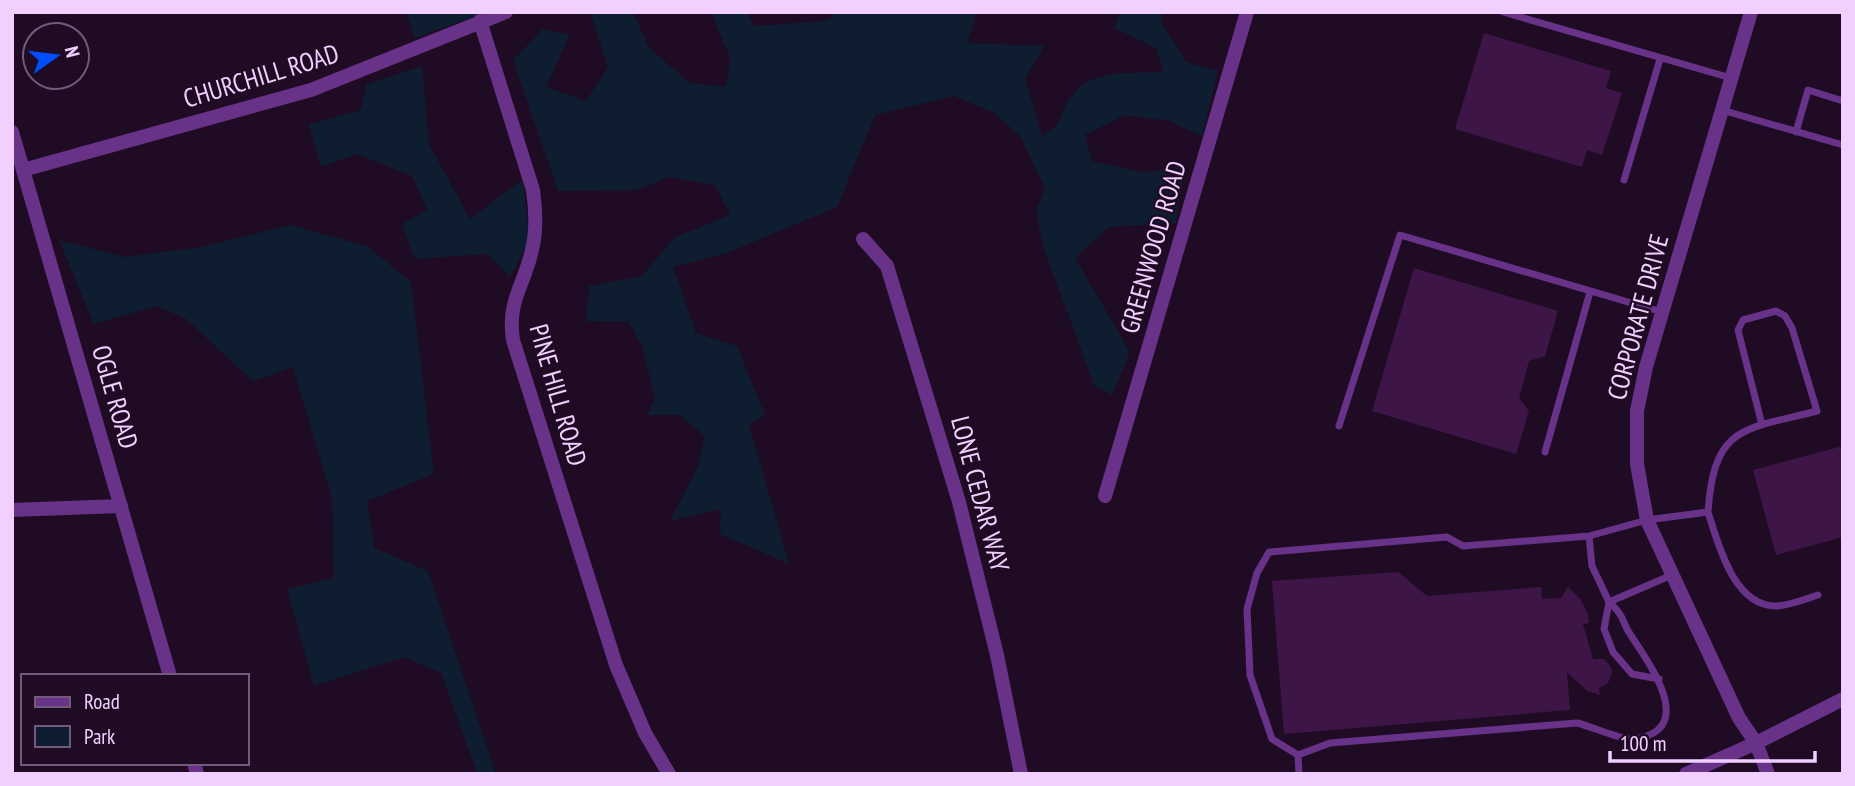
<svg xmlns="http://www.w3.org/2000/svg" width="1855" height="786" viewBox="0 0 1855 786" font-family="'PT Sans Narrow',sans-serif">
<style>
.green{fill:#0e1d2f}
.building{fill:#3d1647}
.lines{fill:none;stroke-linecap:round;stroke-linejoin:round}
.service{stroke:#683288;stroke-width:7}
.minor{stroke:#683288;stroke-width:14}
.tertiary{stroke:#683288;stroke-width:14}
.labels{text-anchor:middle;stroke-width:5;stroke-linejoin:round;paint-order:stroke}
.street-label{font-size:26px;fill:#f1cfff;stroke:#1f0c24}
</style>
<rect width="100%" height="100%" fill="#1f0c24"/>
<!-- green -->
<path class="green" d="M406,12h81l-72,26z
M590,12h43l16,36 41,35 36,4 4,-29 -19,-46h36l8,14 69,-5 15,-9h138l-10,31 77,3 -19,33 17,57c25,-14 16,-25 32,-43 20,-25 60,-19 89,-21l-7,-24 -42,-20 6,-16h43l-2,10 25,40 32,9 -16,65 -33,-15 -44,-6 -40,20 7,26 53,12 40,-8 -9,58 -67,4 -34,31 55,94 -18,43 -17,-8 -52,-140 -7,-36 9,-23 -25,-52 -27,-24 -39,-16 -79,19 -38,92 -110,46 -54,14 23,66 41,13 28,69 -16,10 40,139 -69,-30 1,-25 -51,12 28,-55 7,-30 -26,-21h-32l8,-16 -13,-53 -13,-24 -43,-1 3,-35 53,-10 32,-38 56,-23 -15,-30 -46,-8 -32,13 -79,1 -45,-131 30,-31 27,6 -24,52 40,14 22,-34z
M422,66l7,78 41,75 53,-40 6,61 -19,37 -23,-23 -72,5 -13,-35 25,-14 -15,-34 -55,-22 -36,13 -12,-43 52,-14 5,-25z
M290,225l77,21 44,36 23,192 -67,27 7,47 54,23 68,203h-24l4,-4 -35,-97 -37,-16 -90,29 -27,-97 47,-11 -2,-79 -39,-132 -40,14 -68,-63 -29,-12 -62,18 -35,-84 66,17 76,-10z"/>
<!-- building -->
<path class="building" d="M1484,33l127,38 -5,17 16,5 -20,62 -15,-5 -5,17 -127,-38z
M1414,268l144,43 -13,45 -16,5 -10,37 10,13 -13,43 -144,-43z
M1843,446v91l-67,18 -23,-85z
M1398,572l29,24 114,-9 1,12 19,-1 7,-11 12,12 8,15 1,9 -6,1 10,35h11l7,8 1,5 -4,11 -9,5 1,7 -13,-4 -20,-19 3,38 -286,24 -12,-153z"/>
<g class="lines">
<!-- service -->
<path class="service" d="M1503,12l228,66
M1722,110l121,35
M1796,132l12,-42 35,11
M1624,180l36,-121
M1339,426l61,-191 262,77
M1545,452l45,-160
M1708,512c10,31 25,93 67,94 14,0 30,-7 43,-11
M1589,536l3,30 17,36 -5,27 9,23 19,22 27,5
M1298,755l-26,-16 -22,-64 -3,-66 10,-36 12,-21 178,-15 16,9 126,-10 58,-16 61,-8c6,-87 35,-82 109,-101l-25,-83 -7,-12 -9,-5 -33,9 -5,10 24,95
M1298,755l32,-12 247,-20c14,3 46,18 57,16 64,-9 16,-74 -2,-102 -11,-15 -6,-20 -23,-35l63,-27
M1298,755l1,19"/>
<!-- minor -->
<path class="minor" d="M1751,12l-105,355 -9,44v53l10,56 92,198 17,25 12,31
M480,21l53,169c3,21 4,40 -1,60 -8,36 -25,51 -19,90l103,325 29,68 24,41
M12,132l158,544
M23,170l288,-80 195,-78
M863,239l24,27 72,236 38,153 24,119
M1105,496l142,-484
M12,510l109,-4
M194,763l3,11"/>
<!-- tertiary -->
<path class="tertiary" d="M1686,774l70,-31 87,-44"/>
</g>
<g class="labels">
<!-- street labels -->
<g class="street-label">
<text transform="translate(261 76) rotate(-17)" y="9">CHURCHILL ROAD</text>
<text transform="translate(1153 247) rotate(-74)" y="9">GREENWOOD ROAD</text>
<text transform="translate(1638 317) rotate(-75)" y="9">CORPORATE DRIVE</text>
<text transform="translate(558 395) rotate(74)" y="9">PINE HILL ROAD</text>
<text transform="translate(115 397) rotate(74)" y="9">OGLE ROAD</text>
<text transform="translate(980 494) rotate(75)" y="9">LONE CEDAR WAY</text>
</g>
</g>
<!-- border -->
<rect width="1855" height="786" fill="none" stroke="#f1cfff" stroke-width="28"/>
<!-- legend -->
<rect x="21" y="674" width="228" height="91" fill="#1f0c24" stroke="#735a7c" stroke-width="2"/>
<rect x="35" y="697" width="35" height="10" fill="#683288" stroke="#735a7c" stroke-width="2"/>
<text x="84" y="709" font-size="21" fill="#f1cfff">Road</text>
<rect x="35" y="726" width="35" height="21" fill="#0e1d2f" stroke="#735a7c" stroke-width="2"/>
<text x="84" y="744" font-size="21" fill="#f1cfff">Park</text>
<!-- north arrow -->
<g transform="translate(56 56) rotate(76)"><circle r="33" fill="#1f0c24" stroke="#735a7c" stroke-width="2"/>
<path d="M0-5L12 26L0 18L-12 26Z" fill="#004dfa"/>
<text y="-10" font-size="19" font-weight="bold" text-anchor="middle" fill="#f1cfff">N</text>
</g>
<!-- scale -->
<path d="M1610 751v10h205v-10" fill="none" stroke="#f1cfff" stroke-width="3.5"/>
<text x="1620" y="751" font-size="21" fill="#f1cfff" stroke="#1f0c24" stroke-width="5" paint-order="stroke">100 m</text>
</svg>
